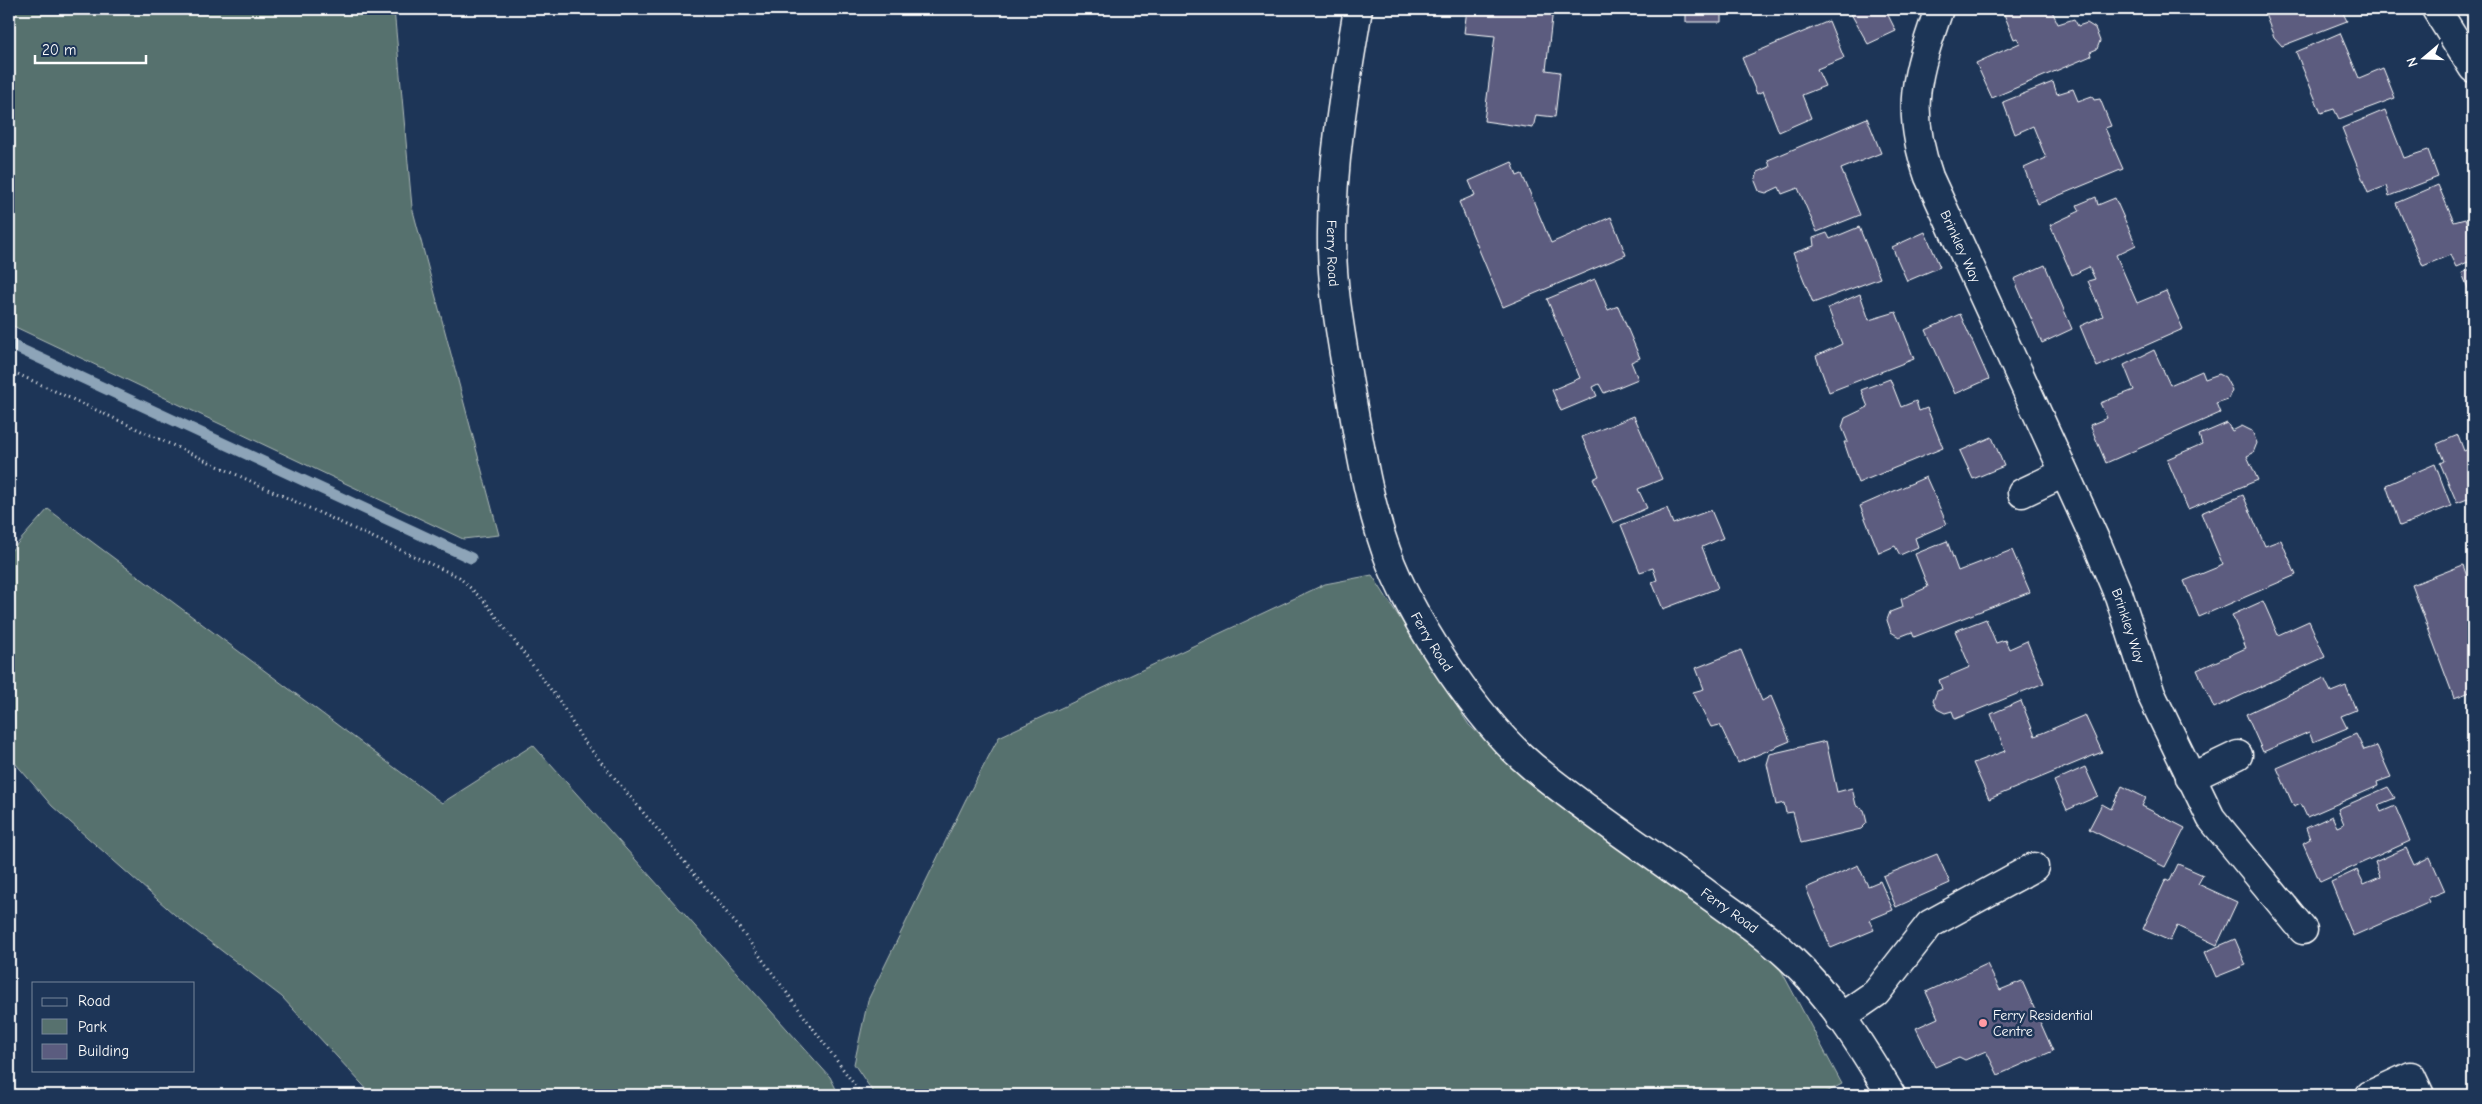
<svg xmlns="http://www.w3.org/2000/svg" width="2482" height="1104" viewBox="0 0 2482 1104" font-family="'Comic Neue',sans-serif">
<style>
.green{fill:#57716e;stroke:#abb8b6}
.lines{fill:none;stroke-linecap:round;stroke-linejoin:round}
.stream{stroke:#8da4b8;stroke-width:11}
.building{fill:#5b5c7f;stroke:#fff}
.minor-casing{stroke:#fff;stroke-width:31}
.path{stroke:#fff;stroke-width:3;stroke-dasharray:1 4;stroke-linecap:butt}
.minor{stroke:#1d3557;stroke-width:28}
.poi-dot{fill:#ff9aa2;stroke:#1d3557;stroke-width:2}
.labels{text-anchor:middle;stroke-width:5;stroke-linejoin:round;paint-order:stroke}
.street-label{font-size:14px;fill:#fff;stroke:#1d3557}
.poi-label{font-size:14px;fill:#fff;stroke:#1d3557;text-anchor:start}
</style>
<rect width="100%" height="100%" fill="#1d3557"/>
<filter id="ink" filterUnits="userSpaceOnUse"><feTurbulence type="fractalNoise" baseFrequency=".02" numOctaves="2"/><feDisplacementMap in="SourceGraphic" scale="10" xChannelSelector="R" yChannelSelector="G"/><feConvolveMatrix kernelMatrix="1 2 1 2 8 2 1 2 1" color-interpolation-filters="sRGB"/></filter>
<g filter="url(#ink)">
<!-- green -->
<path class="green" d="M9,9h385l18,198 87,328 -36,4 -454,-215z
M48,509l394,294 91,-58 297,332 9,18h-467l-90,-98 -107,-82 -123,-109 -43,-50v-203z
M1372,575l97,150 76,70 136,99 94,65 67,125 -21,11h-946l-21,-31 14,-64 97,-199 34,-64 326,-153z"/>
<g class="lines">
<!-- stream -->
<path class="stream" d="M9,344l462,214"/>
</g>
<!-- building -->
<path class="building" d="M1467,9h86l-7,61 14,2 -5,45 -19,-2 -3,13 -49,-7 11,-85 -31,-3z
M1686,9h35v13h-35z
M1856,9h29l11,22 -28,13 -18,-32z
M2002,9h49l7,15 16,-5 4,7 9,-3 8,5 5,13 -3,8 -7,3 1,4 -99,42 -16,-35 44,-20 -3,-5 -3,1z
M2263,9h78l6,12 -65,25 -8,-9z
M1829,21l15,37 -27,11 8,17 -23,9 9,23 -32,14 -16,-41 -6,3 -15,-36z
M2340,33l19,45 24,-10 12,30 -56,21 -5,-10 -13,4 -25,-61z
M2053,82l4,12 16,-5 5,12 14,-5 2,4 6,-1 11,27 -6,2 18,41 -85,35 -14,-36 22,-10 -13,-32 -18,8 -12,-32z
M2385,110l19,48 24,-8 10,27 -49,19 -3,-10 -18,7 -26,-65z
M1867,118l14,35 -40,16 19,46 -43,17 -19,-44 -16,6 -3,-7 -13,6 -7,-2 -4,-10 3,-9 12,-5 -2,-7z
M1512,162l5,14 5,-2 29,69 60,-26 15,38 -123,52 -44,-105 16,-7 -6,-14z
M2438,185l16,37 11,-3 3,9 5,-3v35l-17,7 -6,-12 -27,11 -27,-63z
M2096,197l2,8 17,-7 21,47 -20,10 21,48 29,-12 17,38 -86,38 -17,-41 23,-10 -15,-35 7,-2 -6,-12 -17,8 -22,-50 30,-14 -3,-6z
M1859,227l21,51 -67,25 -20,-50 21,-7 -1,-8 14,-5 3,6z
M1925,232l15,35 -33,14 -15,-34z
M2045,265l27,64 -30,14 -28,-64z
M2473,268v33l-11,-28z
M1595,279l13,31 10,-4 22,52 -9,4 7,17 -34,14 -5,-9 -6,3 4,9 -36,15 -9,-21 28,-12 -33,-79z
M1860,294l9,26 27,-8 18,47 -85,33 -13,-36 26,-12 -14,-36z
M1960,314l29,65 -34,15 -29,-64z
M2154,350l16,35 32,-14 3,8 14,-5 6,3 7,13 -4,9 -12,4 4,10 -114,50 -16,-38 17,-7 -7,-15 34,-13 -10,-25z
M1890,379l11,28 15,-6 3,10 8,-3 16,40 -85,35 -14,-41h4l-6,-15 3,-9 23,-11 -7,-17z
M1634,416l28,63 -24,10 9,19 -34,15 -20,-44 6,-3 -17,-39z
M2227,423l5,8 10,-5 10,5 5,12 -4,10 -6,3 11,24 -70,29 -21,-50 35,-15 -3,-9z
M2458,435l6,16 9,-4v50l-16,6 -17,-40 4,-2 -7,-17z
M1992,437l12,29 -31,13 -13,-28z
M2435,464l16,42 -51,20 -14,-41z
M1926,477l21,47 -32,14 3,9 -18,8 -5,-9 -16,7 -19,-47z
M2243,495l22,51 16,-6 15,35 -97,42 -15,-36 39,-16 -22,-52z
M1667,508l6,16 38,-14 12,28 -21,9 16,41 -55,21 -11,-27 5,-2 -4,-12 -13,4 -19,-47z
M1947,541l11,30 54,-21 18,42 -116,45 -2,-5 -13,5 -8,-5 -4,-12 3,-8 13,-5 -2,-8 27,-12 -13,-33z
M2463,565l10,29v97l-19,7 -42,-113z
M2263,601l15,34 31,-14 16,36 -111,51 -17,-38 49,-22 -14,-33z
M1986,619l10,24 9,-3 4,9 18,-8 17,42 -89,36 -3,-8 -7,2 -8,-4 -4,-8 4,-10 5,-2 -3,-9 31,-13 -15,-36z
M1741,650l21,51 9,-5 19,45 -52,22 -18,-38 -9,2 -18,-35 11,-3 -8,-21z
M2324,678l7,14 15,-6 10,24 -15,6 6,12 -34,14 -4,-10 -46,20 -17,-38z
M2021,701l14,35 50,-21 17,37 -113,47 -16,-36 32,-12 -14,-37z
M2356,734l8,16 13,-4 14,31 -14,5 1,4 -71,31 -6,-13 -7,3 -17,-39z
M1826,741l11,51 15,-4 4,17 8,5 3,13 -6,6 -60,14 -8,-31 -7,1 -2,-10 -8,2 -9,-41 3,-10z
M2085,767l13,29 -31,14 -13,-29z
M2122,786l24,12 -4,8 43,22 -20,39 -76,-38 13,-25 9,5z
M2388,787l7,11 -17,7 3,7 14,-6 15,35 -90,41 -17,-39 7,-4 -4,-11 26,-12 5,11 7,-3 -6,-15z
M2406,848l8,17 16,-8 15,34 -17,7 2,4 -77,34 -22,-54 26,-12 7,14 16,-7 -5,-15z
M1937,854l13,29 -54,24 -13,-31z
M2178,864l25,11 -5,9 39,18 -20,43 -40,-19 -7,15 -27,-12 23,-50 4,2z
M1858,865l10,21 12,-5 13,29 -24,10 5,10 -43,18 -25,-60z
M2235,939l11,26 -30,12 -11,-25z
M1987,964l13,26 22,-9 31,70 -55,24 -12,-24 -21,9 -6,-3 -24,10 -19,-39 22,-10 -12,-26z"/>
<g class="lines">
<!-- minor casing -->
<g class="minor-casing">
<g id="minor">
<path id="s1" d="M1358,9c-13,77 -27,155 -26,234 0,46 9,91 16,136 11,61 20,127 43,185 27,65 88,158 142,203 55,45 116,85 174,127 29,21 58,40 83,64 41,38 73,90 101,137"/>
<path id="s2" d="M1939,9c-23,66 -34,100 -10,168l169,369 21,50 32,98 60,124 92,112"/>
<path d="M2436,9l37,59"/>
<path d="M2022,493l42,-20"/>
<path d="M2190,778l48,-23"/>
<path d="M1840,1018l36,-25 54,-69 104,-57"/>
<path d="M2370,1095l41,-19 9,19"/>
</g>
</g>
<!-- path -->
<path class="path" d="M9,370l450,207 27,26 74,99 22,37 155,186 125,170"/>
<!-- minor -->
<use href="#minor" class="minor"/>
</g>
</g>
<!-- markers -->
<circle class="poi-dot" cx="1983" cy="1023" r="5"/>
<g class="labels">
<!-- street labels -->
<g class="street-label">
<text dy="5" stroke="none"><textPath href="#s2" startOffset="249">Brinkley Way</textPath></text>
<text dy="5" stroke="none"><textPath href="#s1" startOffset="246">Ferry Road</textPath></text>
<text dy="5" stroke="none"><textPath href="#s2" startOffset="664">Brinkley Way</textPath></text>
<text dy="5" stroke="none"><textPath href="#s1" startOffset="651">Ferry Road</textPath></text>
<text dy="5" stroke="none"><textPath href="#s1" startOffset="1056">Ferry Road</textPath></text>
</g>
<!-- poi labels -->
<g class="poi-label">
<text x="1993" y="1020">Ferry Residential<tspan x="1993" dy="16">Centre</tspan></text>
</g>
</g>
<!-- margin -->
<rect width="2482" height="1104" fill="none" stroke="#1d3557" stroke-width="30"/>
<rect x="15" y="15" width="2452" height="1074" fill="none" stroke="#fff" stroke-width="2" filter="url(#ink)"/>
<!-- legend -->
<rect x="32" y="982" width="162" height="90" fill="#1d3557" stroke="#77869a"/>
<rect x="42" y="998" width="25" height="8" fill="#1d3557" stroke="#77869a"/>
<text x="78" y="1006" font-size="15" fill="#ffffff">Road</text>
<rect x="42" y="1019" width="25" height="15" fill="#57716e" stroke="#77869a"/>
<text x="78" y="1032" font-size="15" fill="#ffffff">Park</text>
<rect x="42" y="1044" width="25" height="15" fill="#5b5c7f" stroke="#77869a"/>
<text x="78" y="1056" font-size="15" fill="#ffffff">Building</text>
<!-- north arrow -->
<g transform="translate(2424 58) rotate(251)" stroke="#1d3557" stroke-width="4" paint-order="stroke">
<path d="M0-4L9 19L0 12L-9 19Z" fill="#ffffff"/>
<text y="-8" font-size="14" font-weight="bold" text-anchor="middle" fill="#ffffff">N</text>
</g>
<!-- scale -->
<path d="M35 55v8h111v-8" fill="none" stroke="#ffffff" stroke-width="2.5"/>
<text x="42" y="55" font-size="15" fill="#ffffff" stroke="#1d3557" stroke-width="4" paint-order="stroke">20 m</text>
</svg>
